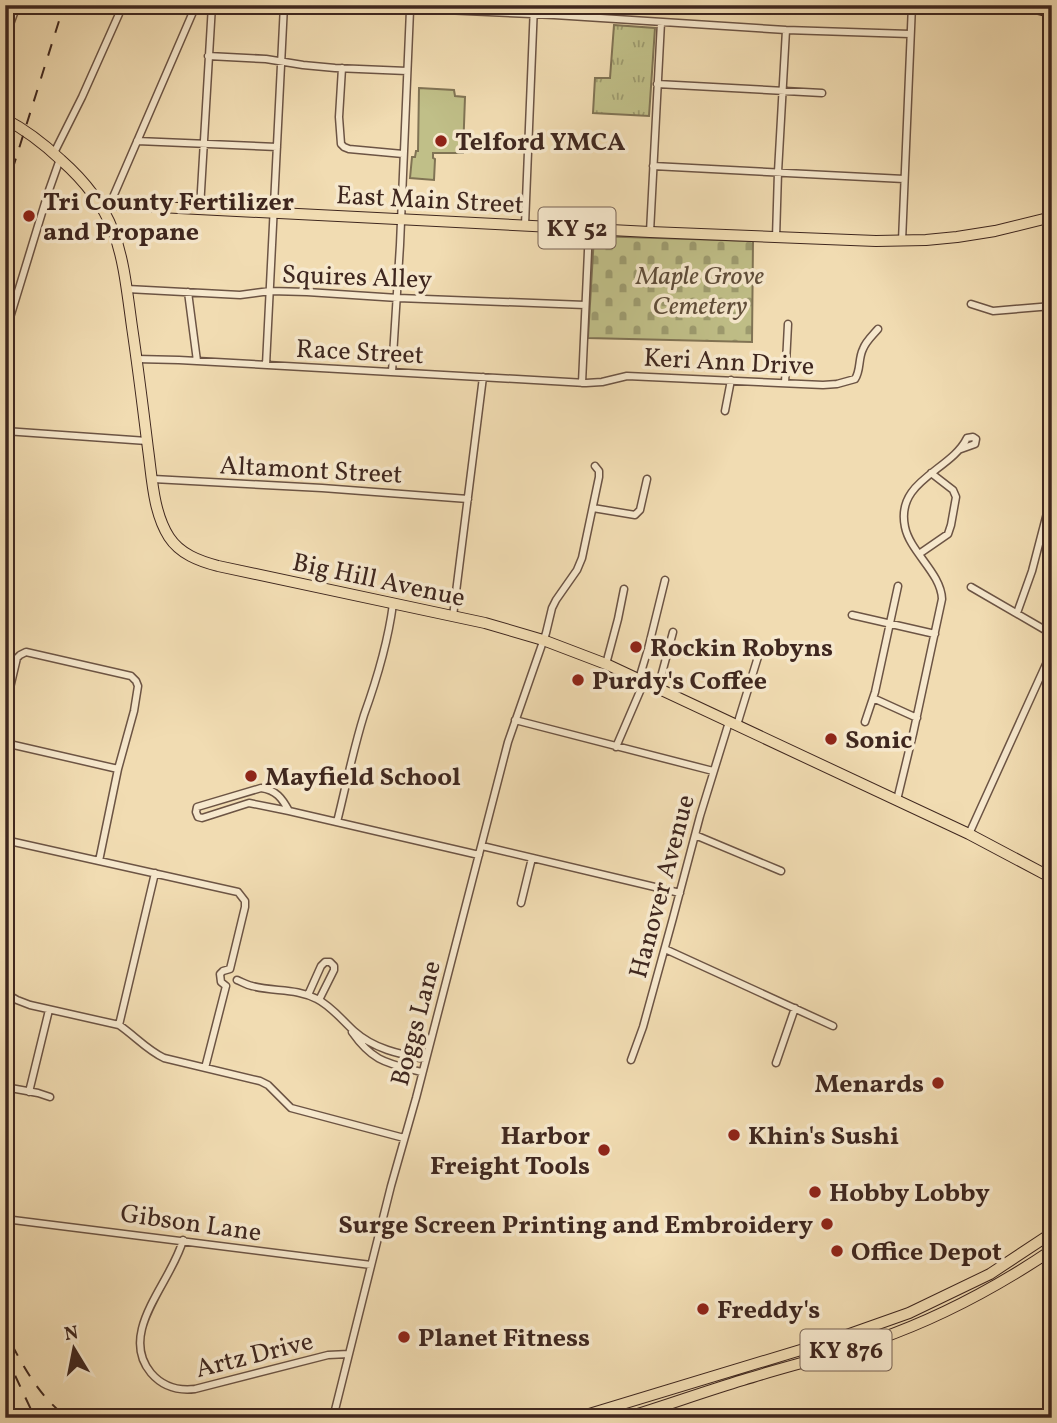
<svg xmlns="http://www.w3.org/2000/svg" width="1057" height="1423" viewBox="0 0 1057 1423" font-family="Vollkorn,serif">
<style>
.cemetery{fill:url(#cemetery-stones);stroke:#807354;stroke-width:2}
.park{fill:url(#park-tufts);stroke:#807354;stroke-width:2}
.pitch{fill:#c0bf88;stroke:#807354;stroke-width:2}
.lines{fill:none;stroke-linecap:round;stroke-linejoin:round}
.street-casing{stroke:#6c5444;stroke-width:9}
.secondary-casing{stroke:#3f271f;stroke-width:11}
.primary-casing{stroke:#3f271f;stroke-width:12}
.street{stroke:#f6e8cd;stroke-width:6}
.secondary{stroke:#f6e8cd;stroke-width:9}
.primary{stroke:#f1dcb2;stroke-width:10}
.rail{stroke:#3f271f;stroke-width:2;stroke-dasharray:12 12;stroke-linecap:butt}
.poi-dot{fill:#8f2418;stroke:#f6e8cd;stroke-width:2.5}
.labels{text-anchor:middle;stroke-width:7;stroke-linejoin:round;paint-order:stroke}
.shield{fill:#f6e8cd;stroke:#766153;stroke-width:2}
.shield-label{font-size:24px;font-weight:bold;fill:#3f271f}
.poi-label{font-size:26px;font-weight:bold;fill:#3f271f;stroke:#f6e8cd;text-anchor:start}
.street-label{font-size:26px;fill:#3f271f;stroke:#f6e8cd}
.park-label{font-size:26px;font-style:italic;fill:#5f4d39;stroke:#f6e8cd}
</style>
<defs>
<pattern id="cemetery-stones" width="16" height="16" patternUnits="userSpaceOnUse" patternTransform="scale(1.75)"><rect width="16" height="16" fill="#c0bf88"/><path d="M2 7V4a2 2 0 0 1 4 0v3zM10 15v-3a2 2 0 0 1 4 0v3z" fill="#9d9b6f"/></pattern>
<pattern id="park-tufts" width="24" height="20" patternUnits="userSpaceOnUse" patternTransform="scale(1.75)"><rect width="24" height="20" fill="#c0bf88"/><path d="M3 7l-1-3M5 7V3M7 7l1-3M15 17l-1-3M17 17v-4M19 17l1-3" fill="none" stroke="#9d9b6f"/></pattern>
</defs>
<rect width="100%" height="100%" fill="#f1dcb2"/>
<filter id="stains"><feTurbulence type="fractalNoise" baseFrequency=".00286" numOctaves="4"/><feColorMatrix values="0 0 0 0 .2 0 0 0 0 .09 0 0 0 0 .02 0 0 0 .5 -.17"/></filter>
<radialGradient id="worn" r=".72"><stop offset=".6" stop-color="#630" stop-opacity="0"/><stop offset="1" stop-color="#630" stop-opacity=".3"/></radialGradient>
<!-- cemetery -->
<path class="cemetery" d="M594,236l159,5 -1,101 -164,-4z"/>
<!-- park -->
<path class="park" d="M614,25l41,3 -6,88 -56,-3 2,-35h15z"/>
<!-- pitch -->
<path class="pitch" d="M419,88l35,2 1,6 10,1 -2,56h-30v5l2,1 -1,21 -24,-2 2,-21h3l1,-6h2z"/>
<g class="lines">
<!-- street casing -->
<g class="street-casing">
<path id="street" d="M334,5l220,10 232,15 124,4
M5,38l12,-33
M208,56l58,3 37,6 32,3 72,3
M342,68l-3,49 2,27 3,3 5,2 54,5
M657,84l165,9
M137,141l140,6
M54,153l28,-56 41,-92
M653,166l251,13
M110,204l86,-199
M200,208l12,-203
M525,225l9,-220
M650,232l11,-210
M776,238l2,-66 8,-142
M902,241l10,-236
M127,289l113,6 30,-4 37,1 91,6 187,7
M188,292l9,69
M971,304l22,7 59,-5
M5,334l43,-141 12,-34
M136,359l43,1 407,23 16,-1 25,-6 196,9 14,-1 18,-5c6,-9 3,-20 8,-30 3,-8 10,-14 15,-20
M266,365l18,-360
M392,372l8,-127 10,-235
M582,383l7,-154
M785,383l3,-59
M725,411l6,-31
M5,431l142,10
M153,479l169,9 146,11
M593,508l42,7 5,-5 7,-31
M919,554l29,-20 3,-9 5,-28 -3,-7 -22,-17
M971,587l81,47
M1017,613l15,-42 20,-77
M852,615l83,19
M453,616l30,-239
M606,664l12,-45 6,-30
M639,679l9,-30 17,-69
M658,688l15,-56
M873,698l44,20
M5,709l12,-51 3,-3 6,-3 105,24 5,5 2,5 -4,25 -16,58 -19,92
M515,720l198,51
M865,722l10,-30 23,-106
M737,725l24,-78
M5,743l113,26
M616,747l28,-65
M261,788c15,2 21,10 28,23l-40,-8 -47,15 -4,-1 -2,-5 1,-5z
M897,800l16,-66 29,-135c-1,-26 -32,-47 -37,-72 -10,-47 46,-56 62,-89l6,-1 3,2 -1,5 -14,5
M289,811l190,44
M337,822c9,-36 16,-72 27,-107 13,-36 24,-73 29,-111
M969,834l83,-183
M695,835l86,36
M5,840l233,52 7,9v6l-15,62
M482,846l198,47
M521,903l11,-45
M665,949l168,77
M237,980c5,2 10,5 15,6 22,6 44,2 65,13 14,7 25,21 37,32 20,18 45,23 71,28
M226,986l-5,-4 -1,-8 3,-3 7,-2
M5,993l12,7 13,5 89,20c16,11 28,25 45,33l96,23 8,4 23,23 113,30
M308,995l13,-29 4,-4h5l4,4v4l-15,30
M119,1025l36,-152
M352,1032c21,30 35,31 69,40
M631,1060l12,-33 30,-109 27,-102 29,-94
M776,1063l19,-55
M205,1068l21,-82
M5,1087l33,6 12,4
M29,1092l20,-82
M5,1219l366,46
M183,1240c-11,42 -66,92 -32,133 12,14 27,18 44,16l133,-34 21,-1
M333,1418l58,-232 25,-88 92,-356 38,-109 6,-25 4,-8 21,-30 5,-12 17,-81v-6l-4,-5"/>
</g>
<!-- secondary casing -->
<g class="secondary-casing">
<path id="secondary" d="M1019,5l33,8"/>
</g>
<!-- primary casing -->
<g class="primary-casing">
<path id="primary" d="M5,119c21,11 39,25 56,41 59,52 61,94 71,167 6,40 11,81 16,122 4,28 5,63 21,88 11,17 30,24 49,29l267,57 58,17 63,24 363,170 83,44
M101,204l549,28 226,9 50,-1 31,-3 38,-6 57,-14
M576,1418l251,-76 82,-29 81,-39 62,-41
M625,1418c40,-12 78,-26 118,-38 44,-14 89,-24 133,-40 63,-22 121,-53 176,-90"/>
</g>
<!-- street -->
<use href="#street" class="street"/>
<!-- secondary -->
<use href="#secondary" class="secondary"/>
<!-- primary -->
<use href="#primary" class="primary"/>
<!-- rail -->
<path class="rail" d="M5,193l59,-188
M12,1345c15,28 30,54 56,73
M5,1354l30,64"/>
</g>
<!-- markers -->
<g class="poi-dot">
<circle cx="441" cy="141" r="7"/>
<circle cx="29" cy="216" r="7"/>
<circle cx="636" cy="647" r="7"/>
<circle cx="578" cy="680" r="7"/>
<circle cx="831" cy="739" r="7"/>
<circle cx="251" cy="776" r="7"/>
<circle cx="938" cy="1083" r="7"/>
<circle cx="734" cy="1135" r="7"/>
<circle cx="604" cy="1150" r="7"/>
<circle cx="815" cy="1192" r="7"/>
<circle cx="827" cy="1224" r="7"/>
<circle cx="837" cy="1251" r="7"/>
<circle cx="703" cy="1309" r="7"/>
<circle cx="404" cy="1337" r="7"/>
</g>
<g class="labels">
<!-- shield labels -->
<g class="shield">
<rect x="538.5" y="207.5" width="77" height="41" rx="5"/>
<rect x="800.5" y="1329.5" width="91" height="41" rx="5"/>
</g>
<g class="shield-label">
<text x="577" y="236">KY 52</text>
<text x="846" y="1358">KY 876</text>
</g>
<!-- poi labels -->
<g class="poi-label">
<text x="455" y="150">Telford YMCA</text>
<text x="43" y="210">Tri County Fertilizer<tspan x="43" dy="30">and Propane</tspan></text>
<text x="650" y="656">Rockin Robyns</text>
<text x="592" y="689">Purdy's Coffee</text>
<text x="845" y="748">Sonic</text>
<text x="265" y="785">Mayfield School</text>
<text x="924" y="1092" text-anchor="end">Menards</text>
<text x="590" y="1144" text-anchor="end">Harbor<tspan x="590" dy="30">Freight Tools</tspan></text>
<text x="748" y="1144">Khin's Sushi</text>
<text x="829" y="1201">Hobby Lobby</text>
<text x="813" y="1233" text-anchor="end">Surge Screen Printing and Embroidery</text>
<text x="851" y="1260">Office Depot</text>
<text x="717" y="1318">Freddy's</text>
<text x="418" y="1346">Planet Fitness</text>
</g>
<!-- street labels -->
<g class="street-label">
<text transform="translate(430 199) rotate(3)" y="9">East Main Street</text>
<text transform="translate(357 276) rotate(2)" y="9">Squires Alley</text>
<text transform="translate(360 351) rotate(3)" y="9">Race Street</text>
<text transform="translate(729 361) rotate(3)" y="9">Keri Ann Drive</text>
<text transform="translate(311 469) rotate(3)" y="9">Altamont Street</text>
<text transform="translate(379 579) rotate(12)" y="9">Big Hill Avenue</text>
<text transform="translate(661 886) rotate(-75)" y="9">Hanover Avenue</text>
<text transform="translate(415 1023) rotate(-75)" y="9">Boggs Lane</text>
<text transform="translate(191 1222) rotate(8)" y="9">Gibson Lane</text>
<text transform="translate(254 1354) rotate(-14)" y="9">Artz Drive</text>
</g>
<!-- park labels -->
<g class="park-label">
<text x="700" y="284">Maple Grove<tspan x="700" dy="30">Cemetery</tspan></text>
</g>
</g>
<!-- margin -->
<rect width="1057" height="1423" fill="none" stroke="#f1dcb2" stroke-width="28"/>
<rect x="7" y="7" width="1043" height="1409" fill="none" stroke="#3f271f" stroke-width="3.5"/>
<rect x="14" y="14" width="1029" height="1395" fill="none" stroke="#3f271f" stroke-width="2"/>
<!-- north arrow -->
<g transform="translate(74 1349) rotate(350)" stroke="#f6e8cd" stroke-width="5" paint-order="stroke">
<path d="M0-5L12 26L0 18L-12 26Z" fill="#3f271f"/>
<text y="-10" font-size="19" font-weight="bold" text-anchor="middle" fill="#3f271f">N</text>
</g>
<rect width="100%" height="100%" filter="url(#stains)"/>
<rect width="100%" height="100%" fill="url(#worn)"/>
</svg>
